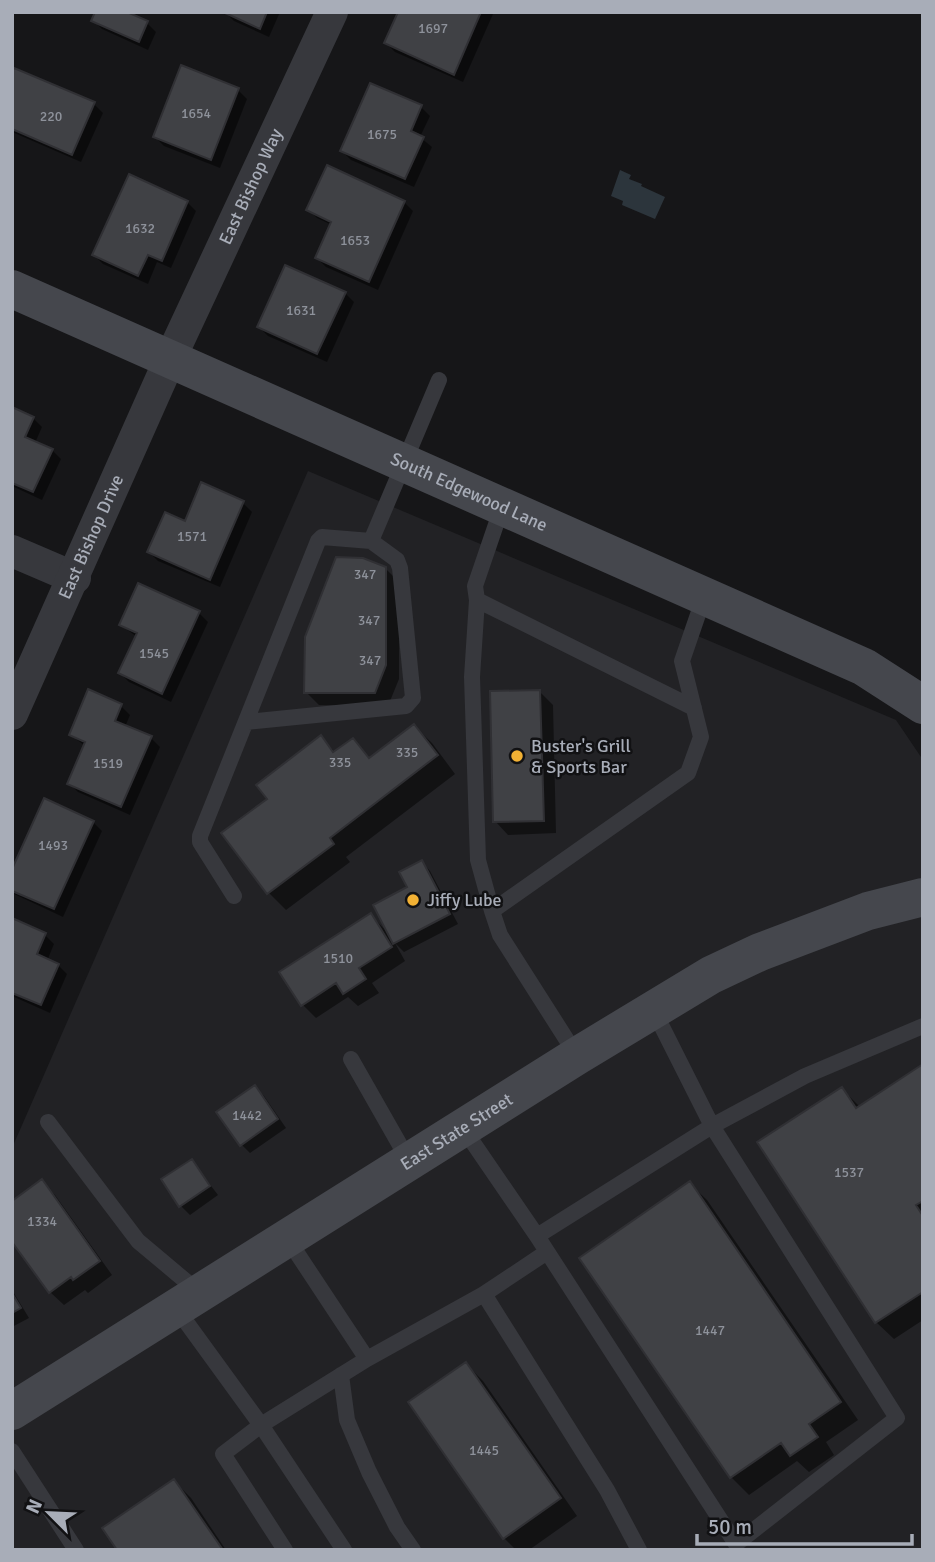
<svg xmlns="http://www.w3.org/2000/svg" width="935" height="1562" viewBox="0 0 935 1562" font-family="Signika,sans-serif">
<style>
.built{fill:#222225}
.water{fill:#2c353c}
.shadow{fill:#0007}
.building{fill:#404145;stroke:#303034;stroke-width:2}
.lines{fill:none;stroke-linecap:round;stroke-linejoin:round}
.lane{stroke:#37383d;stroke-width:16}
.street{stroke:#37383d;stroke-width:32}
.secondary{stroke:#45474d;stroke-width:38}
.poi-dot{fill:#f2b134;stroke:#111113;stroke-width:2.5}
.labels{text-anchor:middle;stroke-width:5;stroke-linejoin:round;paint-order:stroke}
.number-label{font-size:14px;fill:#8e929b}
.street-label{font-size:18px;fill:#a8adb8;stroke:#111113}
.poi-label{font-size:18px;fill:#a8adb8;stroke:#111113;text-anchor:start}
</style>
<rect width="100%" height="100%" fill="#161618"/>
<!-- built -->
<path class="built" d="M308,471l588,249 27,40v790h-911v-402z"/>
<!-- water -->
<path class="water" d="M620,170l11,5 -2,4 13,5 -1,2 24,11 -10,22 -33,-14 1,-4 -12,-5z"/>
<!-- shadow -->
<path class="shadow" d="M225,12h55l-11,25 -35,-16z
M420,12l73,2 -30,68 -68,-30 -9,-9z
M93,20l54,3 9,9 -8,18 -46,-21z
M182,67l56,23 9,9 -27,69 -56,-22 -9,-9z
M12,76l82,28 9,9 -22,49 -69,-30z
M421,107l9,9 -10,21 12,10 -18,40 -63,-27 -9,-9z
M187,202l9,9 -25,57 -14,-6 -9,22 -45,-20 -9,-9z
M404,202l9,9 -35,79 -52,-23 -9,-9 15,-33 -15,-7 -9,-9z
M345,293l9,9 -27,60 -59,-26 -9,-9z
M12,409l21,9 9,9 -7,16 17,7 9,9 -19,41 -30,-14z
M243,503l9,9 -32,75 -62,-26 -9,-9 36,-29z
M385,568l14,14v97l-11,27 -69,-1 -13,-13z
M199,613l9,9 -37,80 -42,-20 -9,-9 17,-36 -16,-12z
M540,692l13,13 3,128 -48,2 -13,-14z
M121,706l9,9 -5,12 26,11 9,9 -30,68 -52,-23 -9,-9 16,-37 -14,-11z
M414,726l18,17 23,31 -109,83 4,5 -64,48 -17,-17 -45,-59 45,-35 52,-61 15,15 17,-13 18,19z
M93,822l9,9 -39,86 -51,-24v-20z
M422,862l8,9 28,53 -54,28 -9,-9 10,18 -33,22 7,10 -21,13 -10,-9 -32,21 -13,-13 68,-90 18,19z
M12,920l33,15 9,9 -7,17 11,4 9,9 -17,39 -38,-17z
M923,1066v254l-29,19 -18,-17 -34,-233 18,18z
M255,1087l9,9 22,32 -36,25 -9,-9z
M192,1161l26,34 -28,20 -9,-9z
M41,1182l14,13 57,80 -24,18 -3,-3 -21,15 -14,-13z
M689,1183l18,17 151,220 -32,22 8,13 -25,17 -12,-11 -48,34 -18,-18 -150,-219z
M12,1290l17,28 -17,9z
M466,1364l17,17 94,135 -48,34h-13l-12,-12z
M174,1481l17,17 35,52h-106z"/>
<!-- building -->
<path class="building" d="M95,12h32l21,9 -9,21 -48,-21z
M223,12h44l-7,17z
M398,12h83l-27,63 -70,-32z
M181,65l58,23 -28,72 -58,-23z
M14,68l81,34 -23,53 -60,-26v-57z
M370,83l52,22 -11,26 13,6 -19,42 -65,-28z
M327,165l78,36 -36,81 -54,-24 16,-36 -25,-12z
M129,174l59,27 -26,60 -14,-6 -10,21 -46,-21z
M285,265l61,27 -29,62 -60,-27z
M12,407l22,10 -9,20 28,12 -20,43 -21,-9z
M201,482l43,19 -34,79 -63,-28 18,-40 20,9z
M336,557l27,1 23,9v98l-11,28h-71l1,-56z
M138,583l62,28 -38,83 -44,-21 19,-40 -18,-8z
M88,689l34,15 -7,17 37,15 -31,71 -54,-23 18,-42 -16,-7z
M540,690l4,131 -51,1 -3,-131z
M414,724l24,31 -108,83 4,6 -67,50 -46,-61 46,-34 -11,-14 65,-50 12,17 20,-14 16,20z
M44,798l50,23 -40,88 -42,-18v-22z
M422,860l28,54 -57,30 -20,-39 34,-18 -8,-15z
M371,913l21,34 -33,21 7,11 -23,15 -7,-11 -35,23 -22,-34z
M12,918l34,15 -9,21 22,10 -18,41 -29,-12z
M923,1064v137l-7,4 7,11v76l-48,31 -118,-181 85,-55 14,21z
M255,1085l23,34 -38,27 -24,-34z
M192,1159l18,27 -31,21 -18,-28z
M42,1179l58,82 -27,19 -2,-3 -22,16 -37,-51v-41z
M690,1181l151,221 -32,22 9,13 -28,19 -9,-13 -51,35 -151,-220z
M12,1293l9,15 -9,5z
M466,1362l95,136 -58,41 -95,-137z
M174,1479l49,71h-106l-15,-22z"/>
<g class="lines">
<!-- lane -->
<path class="lane" d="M502,507l-27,79 2,14 217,108
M477,600l-5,77 6,183 14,51
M246,722l160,-16 7,-8 -13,-130 -3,-8 -26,-19
M234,896l-34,-54v-6l118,-295 4,-4 49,4 68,-161
M653,1009l59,117 93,-50 118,-50
M577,1056l-77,-121 -8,-24 196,-138 13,-36 -19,-76 22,-64
M351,1059l58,102
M48,1122l90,119 62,52
M712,1126l185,292 -161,126 -199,-308z
M463,1128l74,108
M287,1238l80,121 117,-65 123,196 32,60
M484,1294l63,-42
M176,1308l85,117 83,125
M341,1375l6,45 22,52 28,55 16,23
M12,1451l64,99
M285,1550l-62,-96 38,-29 106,-66"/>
<!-- street -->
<g class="street">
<path d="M12,551l63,27"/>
<path id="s1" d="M12,714l158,-355 162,-347"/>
</g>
<!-- secondary -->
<g class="secondary">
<path id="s2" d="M12,289l852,378 59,38"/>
<path id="s3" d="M12,1411l565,-355 134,-81 49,-23 108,-41 55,-14"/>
</g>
</g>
<!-- markers -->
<g class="poi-dot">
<circle cx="517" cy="756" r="7"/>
<circle cx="413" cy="900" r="7"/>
</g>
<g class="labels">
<!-- number labels -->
<g class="number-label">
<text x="433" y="33">1697</text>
<text x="196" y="118">1654</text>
<text x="51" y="121">220</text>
<text x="382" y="139">1675</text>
<text x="140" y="233">1632</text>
<text x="355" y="245">1653</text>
<text x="301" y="315">1631</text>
<text x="192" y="541">1571</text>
<text x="365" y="579">347</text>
<text x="369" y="625">347</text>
<text x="154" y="658">1545</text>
<text x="370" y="665">347</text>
<text x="407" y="757">335</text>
<text x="340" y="767">335</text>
<text x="108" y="768">1519</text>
<text x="53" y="850">1493</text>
<text x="338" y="963">1510</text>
<text x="247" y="1120">1442</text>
<text x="849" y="1177">1537</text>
<text x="42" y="1226">1334</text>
<text x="710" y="1335">1447</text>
<text x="484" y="1455">1445</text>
</g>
<!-- street labels -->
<g class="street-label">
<text dy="6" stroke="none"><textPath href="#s1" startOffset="579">East Bishop Way</textPath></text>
<text dy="6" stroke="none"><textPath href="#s2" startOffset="500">South Edgewood Lane</textPath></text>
<text dy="6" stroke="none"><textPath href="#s1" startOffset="194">East Bishop Drive</textPath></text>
<text dy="6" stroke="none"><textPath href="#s3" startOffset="525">East State Street</textPath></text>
</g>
<!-- poi labels -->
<g class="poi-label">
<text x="531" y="752">Buster's Grill<tspan x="531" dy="21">&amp; Sports Bar</tspan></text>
<text x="427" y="906">Jiffy Lube</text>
</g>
</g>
<!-- border -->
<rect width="935" height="1562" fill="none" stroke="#a8adb8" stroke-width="28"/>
<!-- north arrow -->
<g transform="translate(49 1513) rotate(294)" stroke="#111113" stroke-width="5" paint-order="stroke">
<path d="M0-5L12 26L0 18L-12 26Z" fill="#a8adb8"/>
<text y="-10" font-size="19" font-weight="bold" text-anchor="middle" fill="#a8adb8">N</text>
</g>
<!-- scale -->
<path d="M697 1534v10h215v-10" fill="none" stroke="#a8adb8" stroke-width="3.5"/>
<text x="708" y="1534" font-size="21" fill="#a8adb8" stroke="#111113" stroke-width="5" paint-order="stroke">50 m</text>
</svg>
